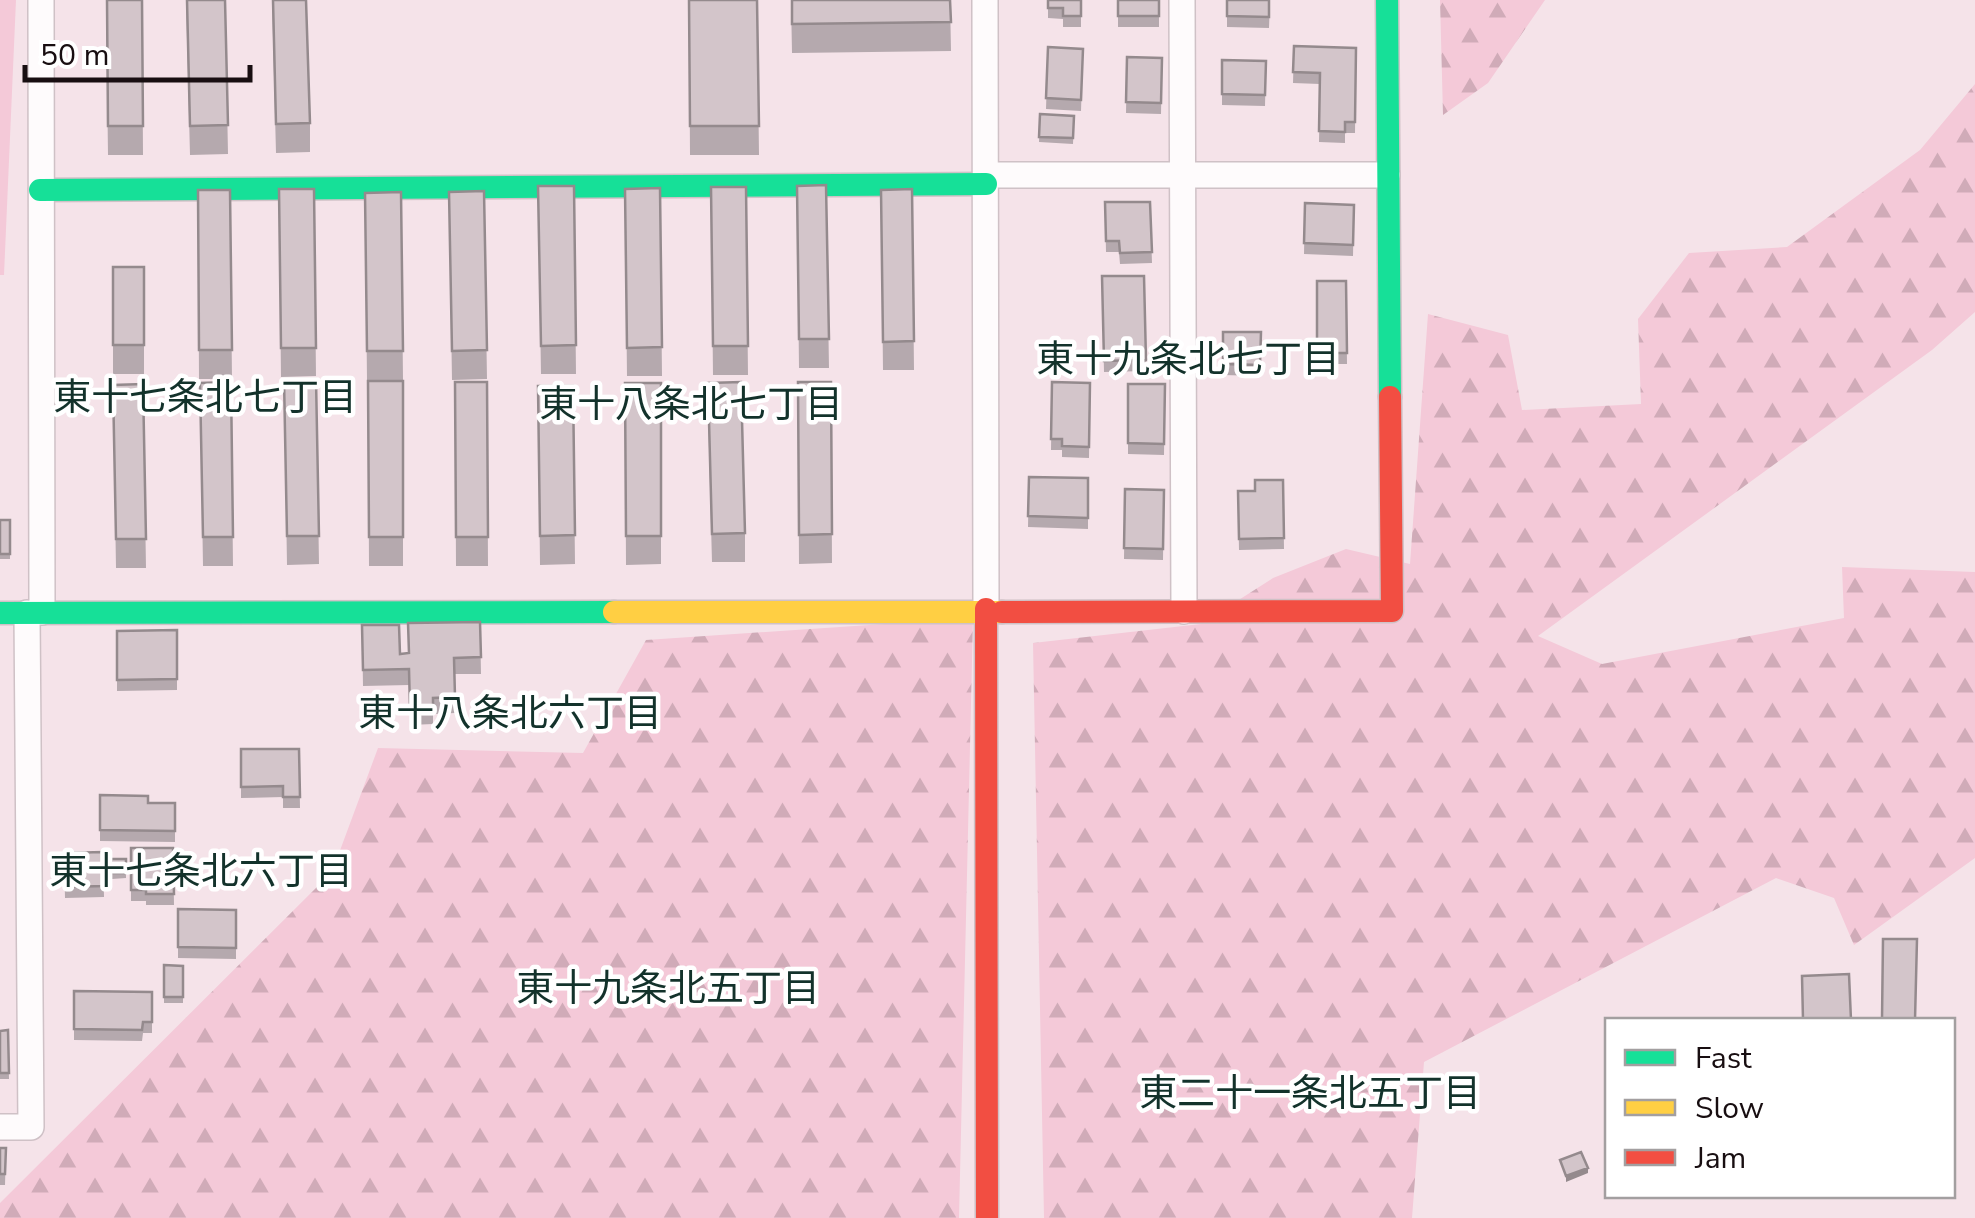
<svg xmlns="http://www.w3.org/2000/svg" width="1975" height="1218" viewBox="0 0 1975 1218" font-family="'Nunito Sans','Noto Sans JP',sans-serif">
<style>
.forest{fill:url(#forest-firs)}
.pitch{fill:#f4c9d8}
.lines{fill:none;stroke-linecap:round;stroke-linejoin:round}
.street-casing{stroke:#cfc1c6;stroke-width:28}
.fast-casing{stroke:#cfc1c6;stroke-width:25}
.slow-casing{stroke:#cfc1c6;stroke-width:25}
.jam-casing{stroke:#cfc1c6;stroke-width:25}
.street{stroke:#fefbfc;stroke-width:25}
.fast{stroke:#16e098;stroke-width:22}
.slow{stroke:#ffcf43;stroke-width:22}
.jam{stroke:#f24e42;stroke-width:22}
.wall{fill:#b5a9ae}
.shaded-wall{fill:#948a8d}
.building{fill:#d3c5ca;stroke:#948a8d;stroke-width:2.5}
.labels{text-anchor:middle;stroke-width:9;stroke-linejoin:round;paint-order:stroke}
.neighbourhood-label{font-size:38px;fill:#13322b;stroke:#fff}
</style>
<defs>
<pattern id="forest-firs" width="22" height="20" patternUnits="userSpaceOnUse" patternTransform="scale(2.5)"><rect width="22" height="20" fill="#f4c9d8"/><path d="M5 1l3.5 6h-7zM16 11l3.5 6h-7z" fill="#d0abb8"/></pattern>
</defs>
<rect width="100%" height="100%" fill="#f5e3e9"/>
<!-- forest -->
<path class="forest" d="M1440,0h105l-57,83 -45,32z
M1975,84v228l-43,38 -394,286 64,28 242,-46 -2,-51 133,5v286l-121,87 -20,-47 -58,-20 -352,184 -12,156h-368l-11,-575 168,-19 72,-46 73,-29 64,15 18,-250 80,21 14,75 119,-6 -3,-85 51,-66 98,-6 133,-97z
M973,618l-14,600h-959v-15l332,-331 46,-124 205,5 63,-113z"/>
<!-- pitch -->
<path class="pitch" d="M0,0h16l-12,275h-4z"/>
<g class="lines">
<!-- street casing -->
<g class="street-casing">
<path id="street" d="M41,0l1,612
M985,0l1,609
M1182,0l2,611
M986,175h401
M0,1127h31l-4,-514"/>
</g>
<!-- fast casing -->
<g class="fast-casing">
<path id="fast" d="M1387,0l3,397
M40,190l946,-6
M0,613l614,-1"/>
</g>
<!-- slow casing -->
<g class="slow-casing">
<path id="slow" d="M614,612h388"/>
</g>
<!-- jam casing -->
<g class="jam-casing">
<path id="jam" d="M986,609l1,609
M1002,612l390,-1 -2,-214"/>
</g>
<!-- street -->
<use href="#street" class="street"/>
<!-- fast -->
<use href="#fast" class="fast"/>
<!-- slow -->
<use href="#slow" class="slow"/>
<!-- jam -->
<use href="#jam" class="jam"/>
</g>
<!-- wall -->
<path class="wall" d="M106,0h36l1,155h-35z
M186,0h39l3,154 -38,1z
M272,0l38,123v29l-34,1z
M689,0h68l2,155h-69z
M791,0h159l1,51 -159,2z
M1048,0h33v27h-18v-8l-15,-1z
M1118,0h41v27h-41z
M1227,0h43l-1,28 -42,-1z
M1294,46l62,2 -1,85h-10v10l-26,-1 1,-58 -27,-1z
M1048,47l35,2 -2,62 -35,-2z
M1127,57l35,1 -1,56 -35,-1z
M1222,60l44,1 -1,45 -43,-1z
M1040,114l34,2 -1,28 -34,-2z
M826,185l3,183h-30l-2,-182z
M538,186h36l2,188h-35z
M711,187h35l2,188h-35z
M660,188l2,188h-35l-2,-187z
M279,189h35l2,187 -35,1z
M912,189l2,181h-31l-2,-180z
M198,190h32l2,189h-33z
M484,191l3,188 -35,1 -3,-188z
M401,192l2,188h-36l-2,-187z
M1105,202h45l2,61 -32,1 -1,-12h-13z
M1305,203l49,2 -1,51 -49,-2z
M113,267h31v107h-31z
M1102,276h42l2,95 -42,1z
M1317,281h29l1,83h-30z
M1223,332h38l-1,44 -37,-1z
M284,379h32l3,185 -32,1z
M368,381h35v185h-34z
M231,382l2,184h-30l-3,-183z
M455,382h32l1,184h-32z
M798,382h33l1,181 -33,1z
M1052,382l38,1 -1,75 -27,-1v-7h-11z
M625,383h36v181l-35,1z
M143,384l3,184h-30l-3,-183z
M1128,384h37l-1,71 -36,-1z
M538,386h35l2,178 -35,1z
M708,411l37,122v29h-33z
M1029,477l59,1v51l-60,-2z
M1283,480l1,69 -45,1 -1,-59h17z
M1125,489l39,1 -1,70 -39,-1z
M0,520h10v39h-10z
M480,622l1,52h-27l1,39 -22,1v10l-23,1 -1,-40 -46,1 -1,-61 38,29 9,-1z
M177,630v60l-60,1v-60z
M241,749h58l1,59h-17v-11l-42,1z
M100,795l48,8h27v39l-75,-1z
M131,848h42l1,57h-28v-4h-15z
M103,852l1,45 -39,1 -1,-45z
M111,859h15v19l-14,1z
M178,909l58,1v49l-58,-1z
M164,965l19,1v37h-19z
M74,991l78,1v41h-9l-1,8 -68,-1z
M8,1030l1,49h-9v-48z
M0,1148h6l-1,37h-5z"/>
<!-- shaded-wall -->
<path class="shaded-wall" d="M1588,1168v5l-22,9v-6z"/>
<!-- building -->
<path class="building" d="M107,0h35l1,126h-35z
M187,0h38l3,125 -38,1z
M273,0h33l4,123 -34,1z
M689,0h68l2,126h-69z
M792,0h158l1,22 -159,2z
M1048,0h33v16h-18v-8h-15z
M1118,0h41v16h-41z
M1227,0h42v17l-42,-1z
M1294,46l62,2 -1,74h-10v10l-26,-1 1,-58 -27,-1z
M1048,47l35,2 -2,51 -35,-2z
M1127,57l35,1 -1,45 -35,-1z
M1222,60l44,1 -1,34 -43,-1z
M1040,114l34,2 -1,22 -34,-1z
M826,185l3,154h-30l-2,-153z
M538,186h36l2,159 -35,1z
M711,187h35l2,159h-35z
M660,188l2,159 -35,1 -2,-159z
M279,189h35l2,159h-35z
M912,189l2,152 -31,1 -2,-152z
M198,190h32l2,160h-33z
M484,191l3,159 -35,1 -3,-159z
M401,192l2,159h-36l-2,-158z
M1105,202h45l2,50 -32,1 -1,-12h-13z
M1305,203l49,2 -1,40 -49,-2z
M113,267h31v78h-31z
M1102,276h42l2,84 -42,1z
M1317,281h29l1,72h-30z
M1223,332h38l-1,33 -37,-1z
M284,379h32l3,157h-32z
M368,381h35v156h-34z
M231,382l2,155h-30l-3,-154z
M455,382h32l1,155h-32z
M741,382l4,151 -33,1 -4,-151z
M798,382h33l1,152 -33,1z
M1052,382l38,1 -1,64 -27,-1v-7h-11z
M625,383h36v153h-35z
M143,384l3,155h-30l-3,-154z
M1128,384h37l-1,60 -36,-1z
M538,386h35l2,149 -35,1z
M1029,477l59,1v40l-60,-2z
M1255,480h28l1,58 -45,1 -1,-48h17z
M1125,489l39,1 -1,59 -39,-1z
M0,520h10v34h-10z
M480,622l1,35 -27,1 1,39 -22,1v10l-23,1 -1,-40 -46,1 -1,-45h37l1,29 9,-1 -1,-30z
M177,630v49l-60,1v-49z
M241,749h58l1,48h-17v-11l-42,1z
M100,795l48,1v7h27v28l-75,-1z
M131,848h42l1,46h-28v-4h-15z
M103,852l1,34 -39,1 -1,-34z
M111,859h15v14h-14z
M178,909l58,1v38l-58,-1z
M1883,939h34l-2,81h-33z
M164,965l19,1v31h-19z
M1849,974l2,46h-48l-1,-44z
M74,991l78,1v30h-9l-1,8 -68,-1z
M8,1030l1,43h-9v-42z
M0,1148h6l-1,26h-5z
M1581,1152l7,16 -22,8 -6,-16z"/>
<g class="labels">
<!-- neighbourhood labels -->
<g class="neighbourhood-label">
<text x="1188" y="372">東十九条北七丁目</text>
<text x="205" y="410">東十七条北七丁目</text>
<text x="691" y="417">東十八条北七丁目</text>
<text x="510" y="726">東十八条北六丁目</text>
<text x="201" y="884">東十七条北六丁目</text>
<text x="668" y="1001">東十九条北五丁目</text>
<text x="1310" y="1106">東二十一条北五丁目</text>
</g>
</g>
<!-- legend -->
<rect x="1605" y="1018" width="350" height="180" fill="#ffffff" stroke="#a39fa0" stroke-width="2.5"/>
<rect x="1625" y="1050" width="50" height="15" fill="#16e098" stroke="#a39fa0" stroke-width="2.5"/>
<text x="1695" y="1068" font-size="30" fill="#180e11">Fast</text>
<rect x="1625" y="1100" width="50" height="15" fill="#ffcf43" stroke="#a39fa0" stroke-width="2.5"/>
<text x="1695" y="1118" font-size="30" fill="#180e11">Slow</text>
<rect x="1625" y="1150" width="50" height="15" fill="#f24e42" stroke="#a39fa0" stroke-width="2.5"/>
<text x="1695" y="1168" font-size="30" fill="#180e11">Jam</text>
<!-- scale -->
<path d="M25 65v15h225v-15" fill="none" stroke="#180e11" stroke-width="5"/>
<text x="40" y="65" font-size="30" fill="#180e11" stroke="#ffffff" stroke-width="8" paint-order="stroke">50 m</text>
</svg>
